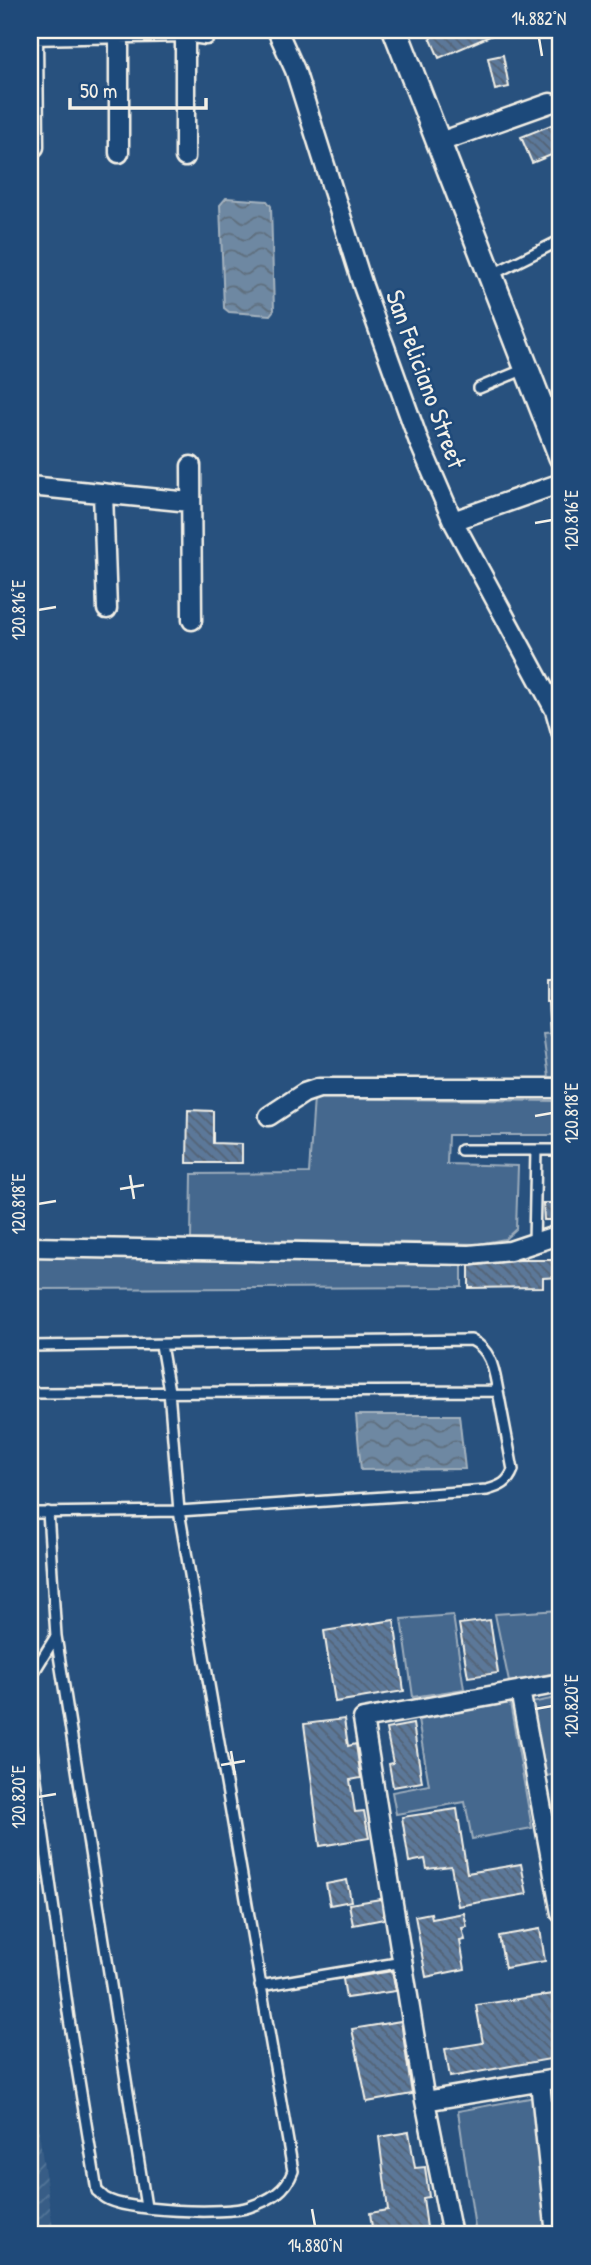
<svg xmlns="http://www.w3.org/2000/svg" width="591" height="2265" viewBox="0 0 591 2265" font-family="'Patrick Hand',sans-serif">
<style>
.industrial{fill:url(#industrial-furrows)}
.grass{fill:#45688e;stroke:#9cacbb;stroke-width:2}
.water{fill:url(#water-waves);stroke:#a4b2be;stroke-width:2}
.building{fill:url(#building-back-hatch);stroke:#f4f1e8;stroke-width:2}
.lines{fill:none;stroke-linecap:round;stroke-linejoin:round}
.lane-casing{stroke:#f4f1e8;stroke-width:14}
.street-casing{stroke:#f4f1e8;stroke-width:23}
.secondary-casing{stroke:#f4f1e8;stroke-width:28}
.lane{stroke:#1f4a7a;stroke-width:9}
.street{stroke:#1f4a7a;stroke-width:18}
.secondary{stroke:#1f4a7a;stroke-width:23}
.ticks{fill:none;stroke:#f4f1e8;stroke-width:2.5}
.labels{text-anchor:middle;stroke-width:5;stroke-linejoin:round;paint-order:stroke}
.street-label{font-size:26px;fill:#f4f1e8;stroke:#1f4a7a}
.neatline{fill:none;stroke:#f4f1e8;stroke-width:2.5}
.ticks-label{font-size:18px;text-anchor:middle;fill:#f4f1e8}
</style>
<defs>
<pattern id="industrial-furrows" width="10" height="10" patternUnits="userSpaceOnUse" patternTransform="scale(1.75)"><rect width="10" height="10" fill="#375d86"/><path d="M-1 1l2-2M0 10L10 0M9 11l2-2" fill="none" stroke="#557597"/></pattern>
<pattern id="water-waves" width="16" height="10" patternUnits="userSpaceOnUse" patternTransform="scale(1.75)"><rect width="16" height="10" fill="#6e88a2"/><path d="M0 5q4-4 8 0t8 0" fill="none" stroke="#5f6e7d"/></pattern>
<pattern id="building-back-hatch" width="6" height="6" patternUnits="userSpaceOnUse" patternTransform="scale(1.75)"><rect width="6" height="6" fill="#5b7899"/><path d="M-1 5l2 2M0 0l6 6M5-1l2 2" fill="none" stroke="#536274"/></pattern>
</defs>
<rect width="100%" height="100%" fill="#28517e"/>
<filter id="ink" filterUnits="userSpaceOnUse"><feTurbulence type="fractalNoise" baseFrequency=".0143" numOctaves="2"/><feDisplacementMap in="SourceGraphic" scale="14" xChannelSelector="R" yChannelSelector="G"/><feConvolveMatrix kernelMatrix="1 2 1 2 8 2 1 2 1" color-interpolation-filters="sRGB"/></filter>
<g filter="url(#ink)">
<!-- industrial -->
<path class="industrial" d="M30,2071l24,164h-24z"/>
<!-- grass -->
<path class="grass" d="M561,1033v44h-12l-6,-43z
M314,1098l247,3v34h-113l-1,29 71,2 -2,63 -11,10 -26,5 -288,-5 1,-65 117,-1z
M36,1257l426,5v25l-426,2z
M561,1610v62l-52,10 -14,-68z
M453,1615l11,74 -51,8 -11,-78z
M561,1697v76l-14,3 -16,-73z
M510,1703l22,125 -60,11 -7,-37 -69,12 -4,-22 37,-7 -11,-65z
M535,2097l15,138h-74l-18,-124z"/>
<!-- water -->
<path class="water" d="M226,198l41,3 4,5 3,104 -4,5 -41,-3 -5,-4 -4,-103z
M356,1415h103l6,54 -104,1z"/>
<!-- building -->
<path class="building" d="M427,30h77l-65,28z
M503,55l6,32 -14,3 -7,-32z
M561,121v30l-29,12 -11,-26z
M546,979h15v56h-11l-2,-33h-2z
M188,1110l25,1v32l29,1v19h-55z
M543,1203h18v17h-17z
M519,1260h42v17l-18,1v9l-74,1v-22z
M394,1620l10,71 -69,11 -11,-71z
M490,1620l8,53 -30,4 -9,-53z
M344,1719l4,27 8,-2 5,34 -11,2 5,32 9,-1 5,27 -49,8 -16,-122z
M413,1724l9,58 -29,5 -4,-23 4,-1 -7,-34z
M457,1809l10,64 54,-9 6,30 -69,12 -7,-40 -24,3 -2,-10 -16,3 -7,-45z
M347,1880l4,21 -21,4 -4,-21z
M381,1899l3,20 -31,6 -4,-21z
M431,1913l1,6 32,-6 3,14 -5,1 3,12 -5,1 5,28 -39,8 -11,-61z
M540,1929l5,32 -40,7 -6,-32z
M392,1971l4,20 -50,7 -3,-19z
M561,1993v64l-111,20 -5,-28 38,-6 -7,-38z
M401,2021l11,73 -45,8 -15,-73z
M409,2132l6,36 10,-1 4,30 -6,1 5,37h-55l-3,-22 18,-3 -9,-73z"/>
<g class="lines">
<!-- lane casing -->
<g class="lane-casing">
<path id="lane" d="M491,275l70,-35
M479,388l46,-19
M461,1150h100
M534,1243l2,-93
M161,1345l8,46 10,120 308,-21c14,-4 21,-7 26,-20l-15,-79
M30,1346l441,-6c21,10 23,31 27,51l-468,2
M48,1512l8,124 90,571
M30,1513l149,-2 114,660c-7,20 -23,29 -44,36 -23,8 -124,4 -144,-9 -3,-2 -5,-5 -8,-7l-28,-172 -39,-283
M30,1686l2,-11 24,-39
M260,1986l143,-24"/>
</g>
<!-- street casing -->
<g class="street-casing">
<path id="street" d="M277,30l18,40 68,216 56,156 34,79 102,189 6,21
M185,32v125
M30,35l155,-3 21,3
M33,35l1,112
M440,142l110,-39
M119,153v-120
M191,466l1,154
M30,486l160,16
M103,493l4,116
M453,521l108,-38
M269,1116l35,-23 15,-5h242
M30,1247l440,8 40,-4 51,-17
M520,1690l41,223
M540,2082l16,153
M425,2101l136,-23
M452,2235l-27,-134 -62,-382 198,-36"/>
</g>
<!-- secondary casing -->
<g class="secondary-casing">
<path id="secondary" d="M395,30l166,427"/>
</g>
<!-- lane -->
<use href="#lane" class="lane"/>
<!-- street -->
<use href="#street" class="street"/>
<!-- secondary -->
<use href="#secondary" class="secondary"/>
</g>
</g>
<!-- ticks -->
<path class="ticks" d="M539,38l3,18M535,523l17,-3M38,610l18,-3M535,1116l17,-3M130,1175l4,24M120,1189l24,-4M38,1204l18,-3M535,1709l17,-3M231,1751l4,24M221,1765l24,-4M38,1797l18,-3M312,2209l3,17"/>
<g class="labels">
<!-- street labels -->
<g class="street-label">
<text transform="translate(426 379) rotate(70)" y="9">San Feliciano Street</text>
</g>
</g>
<!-- margin -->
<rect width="591" height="2265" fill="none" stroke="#1f4a7a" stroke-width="77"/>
<!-- scale -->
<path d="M70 98v10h136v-10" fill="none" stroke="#f4f1e8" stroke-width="3.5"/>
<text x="80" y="98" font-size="21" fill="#f4f1e8" stroke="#1f4a7a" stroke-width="5" paint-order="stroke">50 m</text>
<rect x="38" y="38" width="514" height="2188" class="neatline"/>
<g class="ticks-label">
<text x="539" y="25">14.882°N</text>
<text transform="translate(572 520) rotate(-90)" y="6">120.816°E</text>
<text transform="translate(19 610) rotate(-90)" y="6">120.816°E</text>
<text transform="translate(572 1113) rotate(-90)" y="6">120.818°E</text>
<text transform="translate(19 1204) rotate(-90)" y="6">120.818°E</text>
<text transform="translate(572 1706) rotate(-90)" y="6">120.820°E</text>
<text transform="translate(19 1797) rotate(-90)" y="6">120.820°E</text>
<text x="315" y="2252">14.880°N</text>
</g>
</svg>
